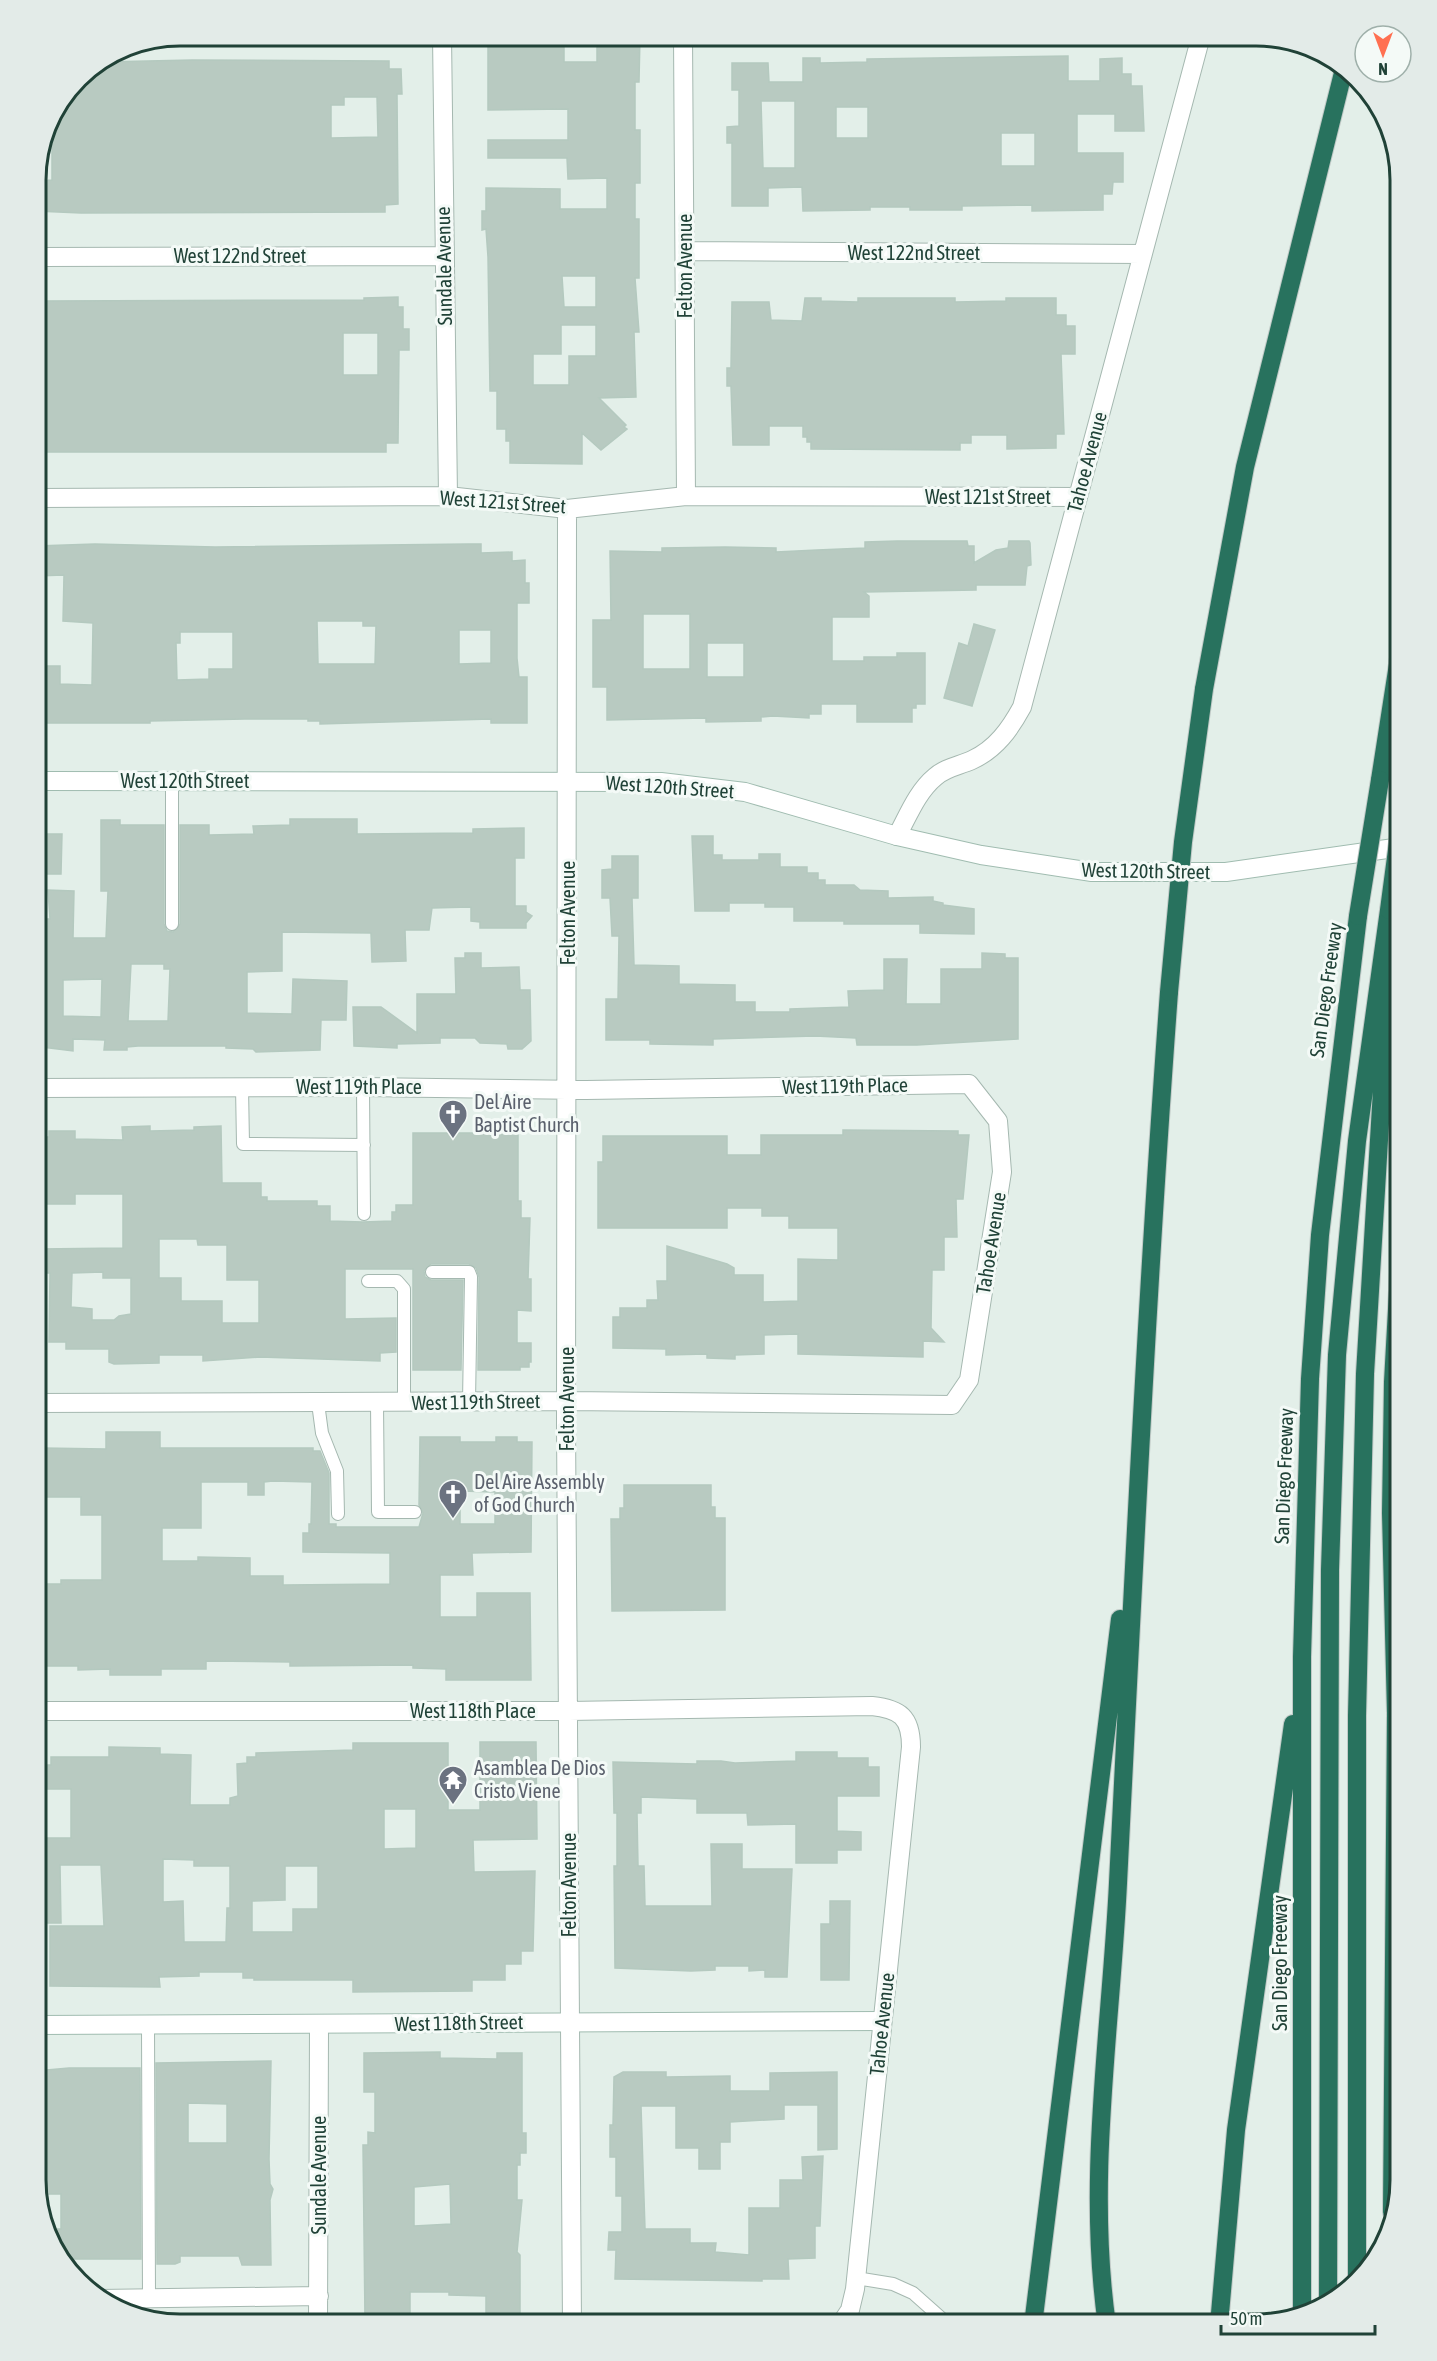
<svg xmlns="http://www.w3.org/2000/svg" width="1437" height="2361" viewBox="0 0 1437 2361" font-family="'Asap Condensed',sans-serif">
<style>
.building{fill:#b8cac1;stroke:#b4c9bf;stroke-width:1.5;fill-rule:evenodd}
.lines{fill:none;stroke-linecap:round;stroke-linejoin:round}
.lane-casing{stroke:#a5b8b0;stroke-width:14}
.street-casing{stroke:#a5b8b0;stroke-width:20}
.secondary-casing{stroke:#a0bcb0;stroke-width:20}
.highway-casing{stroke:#c1cac7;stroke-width:20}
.lane{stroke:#fff;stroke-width:12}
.street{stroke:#fff;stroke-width:18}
.secondary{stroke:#fff;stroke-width:18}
.highway{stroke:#28725e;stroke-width:18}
.highway-bridge-casing{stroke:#c1cac7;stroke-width:20;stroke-linecap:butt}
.highway-bridge{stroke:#28725e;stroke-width:18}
.labels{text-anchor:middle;stroke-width:6;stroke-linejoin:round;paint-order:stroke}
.street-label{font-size:20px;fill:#204237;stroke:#f4faf7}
.worship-label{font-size:20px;fill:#5b616d;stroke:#f4faf7;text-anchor:start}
.rim{fill:none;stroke:#204237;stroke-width:3}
</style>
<rect width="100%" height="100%" fill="#e3efe9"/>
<!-- building -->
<path class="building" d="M488,36h71v7h5v19h33v-26h43l-1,46h-4v48h5v53h-5v36h4v59h-4l4,54h-5l2,65 -37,1 27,27 -2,2 3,2 -26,21 -19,-17v31l-72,-1v-22h-4v-12h-9v-38h-7l-2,-134 -2,-28 -4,1v-19h4v-23l74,1v20h47v-31l-39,1 -1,-21h-79v-18h80v-31l-80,1zM562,276h34v31h-32zM561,325h35v31h-27v29h-36v-31h28z
M1068,56v25h32v-22l22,-1v16h9v12h11l2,45h-29v-17h-38v39h46v29h-10l-1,12h-9v16l-71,1v-6l-70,1v4h-52v-3h-40v3l-67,1 -1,-24 -34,1v18h-36v-63h-5v-16l12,-1v-36h-7v-27h36l1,19h34v-24h17v5l47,-1v-3zM761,101h34v67h-32zM836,107h32v31h-32zM1001,133h34v33h-34z
M192,60l197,1v8h12l1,25h-5l1,110 -13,1v7l-304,1 -45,-2v-30l16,-1v-47h-7l2,-8 32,-47 24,-16zM344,97h33l1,40 -47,1v-33h13z
M398,297v10h5v22h6v21h-10l-1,93h-12v9h-350v-101h5v-50l323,-1v-2zM343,333h35v42h-35z
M805,298h16v3l37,1v-4h97v4l51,-1v-3h50v17h10v11h9v28h-14l3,80h-8v14l-49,1v-14h-36v8h-11v7l-149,-1v-7h-4v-5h-4v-11h-34v19h-36l-2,-59h-4v-18h4l1,-66h37l2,18 31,1z
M897,541h70l1,5h6v17l22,-13 12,-2 1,-7h20l1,2 1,22 -4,1 -2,19h-49v5l-112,2 5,4v21h-37v44h32v-4h33v-4h28v51h-9v4h-4v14h-55v-18h-36v10h-12v4l-36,-2 -12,1v4l-55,1v-4l-99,2v-33h-14v-67h18l-1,-69 52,1v-4l63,-1 51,1v4l41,-2 48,-2v-6zM643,614h47v55h-47zM707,643h37v34h-37z
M95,544l120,3 253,-3h13v9l31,-1v9l13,-1v23h4v20h-12v55l2,19h8v46h-36v-4l-171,5v-3h-12v-2h-63l-95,2v2h-114v-57h24v18l32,1 1,-62 -30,-2 1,-46 -28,1v-30zM317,621h46v5h13l-1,38h-57zM459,630h32v33l-32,1zM180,632h53v37h-24v10l-32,1 -1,-37h4z
M974,624l21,6 -23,76 -28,-8 15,-55 9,3z
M290,819h67v15l116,-1v-4l51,-1v30h-9v48h11v6l6,4 -6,7v5h-46v-6l-9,-1v-14l-39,1 -3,22h-24l1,31 -34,1 -1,-29 -89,-1v39l-35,1v41l45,1 1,-35 54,2 -1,39h-25l-1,30 -64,2 -3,-3 -27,-1v-2h-88l-11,1v3h-23l1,-10 -32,-1v12l-31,-4 -2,-112h-4v-16h14l-2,-29 26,1 -1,47h33l2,-47h-7v-71h19v5h44v99l3,7 6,1 7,-8v-99h29v10l45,-1 -1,-8 37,-1zM131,964h33v5h6l-2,52h-40zM102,979l-1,38 -38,-1v-36z
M40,834h22l-1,40h-21z
M692,836h21v19h9v5h37v-6h21v13h27v6h11v7h7v5h29l6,5 28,1v7l45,-1v4l10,2v2l31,4v25l-54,-1v-9h-76v-3h-50v-14h-29v-4h-36v8h-34z
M612,856h26v42h-6l2,67 45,1v18l56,1v17h20v10h35v-3l59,-2 -1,-16 36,-1v-31h23l-1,45h35v-35h41v-16l23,1v4h13v81l-101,6h-60l-1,-7 -41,-2 -102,3v6l-63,-1v-4h-44v-41h12l1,-63h-7l-2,-38h-8v-28l10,-1z
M465,953h16v15l38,-1 1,23h10l1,51 -9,8h-14l-1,-5 -27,-1 -5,-5h-35v5l-43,1v4l-43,-2 -1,-39h28l36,26v-39h39l-1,-36h10z
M150,1126v5l44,-1v-3l27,-1 1,57h39v14h6v4h50v5h13v15l33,1 29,-1v-9h4v-7h17v-72h68v-6h37v74h3v17h9l-2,61h3v32l-14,-1v33h14v19h-2v5h-9v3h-42l1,-93 -3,-9 -7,-4h-38l-7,7 1,6 6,3h32l-2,90h-48v-101h-68v50l51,-1v34l-16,1v8l-120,-4 -57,4v-6h-44v8l-45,1 -5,-2v-13h-43v-7h-17l1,-69h-11v-24l84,-1v-54h-48v10h-34v-67h8v-6h26v8l48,1 -1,-13zM159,1239h38l1,6h29v35h32v43h-37v-22h-41v-23h-22zM103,1272v6h28v36l-12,2 -5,4h-22v-11l-21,-2 1,-34z
M843,1130l115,1v4h11l-6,64h-7l1,38h-13v33h-12l-1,58 13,14 -21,-1v16l-125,-3v-20l-34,1v19l-29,1v4l-28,-1v-4l-41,1v-6l-53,-1v-31h7v-9h27v-8h11l-1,-19h10v-35l60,18 7,4v7h29v27l35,-1v-42l40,1v-32h-49v-12h-27v-8h-35v20h-129v-66h5v-26h124v19h34v-20h82z
M106,1432h54v16h153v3h7l9,22v51h7v3h83l4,-14 -4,-8 1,-68h40v5h36v-5h21v5h15l-1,110 -59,1 1,22h-33v42h37v-24h53l1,87h-85v-11l-33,-1v-3l-123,1v-4l-84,-1v8h-45v6h-51v-6l-32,1v-4h-42v-70h7v-12h18v-4h41v-65h-21v-18h-38v-49l63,1zM273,1481l39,1 -1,42h-2v9h-6v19l87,1v31l-107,1v-9h-33v-18l-52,-1v4h-36v-33h39v-46h47v13h16v-13zM460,1491l35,1v32h-35z
M624,1485h87v22h4v11h10v92l-113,1 -1,-92h9v-11h4z
M480,1742h56l1,97 -64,1 1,32 61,-1 -2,80h-12v13h-16v16h-33v11l-119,1v-12h-99v-2h-11v-6h-44v4l-40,1 1,10 -110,-1v-60h54l-3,-61h-41l1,58h-21l1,-85h30v-49h-24v-24h4v-8h58v-10l51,1v6l31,1 -1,50h40v-7l8,-2 -1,-32 10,-1v-6h9v-4l97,-3v-7h95v67h32zM384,1809h32v39l-32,1zM163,1859l31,1v6h36v42h-3l-1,34h-42l-1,-41 -20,1zM285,1866h33v43h-25v23h-41v-31l33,-1z
M796,1752h41v6h31v9h11v29h-42v35l24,1v18h-24v13h-41v-39l-48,1 -1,-12h-50v-14l-56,-2v16h-4l1,53h6l1,40h67l-1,-62h31v25h50l-5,108h-22v-7l-16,1v-5h-34v4l-24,1 -76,-3 -1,-102h3v-53h-3l-1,-51 84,2v-3h24l14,2 61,-2z
M830,1901h20l-1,79h-28v-56h9z
M440,2052v6l57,1v-6h25v80h4v20h-6v12h-3v35h5l-5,52 3,3v66h-24v-8h-10v-17l-37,-1v-3h-39v29h-45l-2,-176h5v-13l7,1v-41h-11v-39zM450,2184l1,40 -37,2v-39z
M271,2061l-2,98 1,25 3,5 -3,11 1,65h-29l-3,-9h-59v6l-5,2h-18l-1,-201zM188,2103l39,1v39h-39z
M69,2068h71l1,191h-77l-13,-15 -4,-15h14v-35h-18l-2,-44h-5v-79z
M623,2072h43v5l64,-1v15h40v-18l67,-1v77l-19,1v-45h-34v14l-54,3v20h-10v27h-21v-21h-23v-42h-35l4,123h45v14h26l-1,9 34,3v-47h31v-28h23l-1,-23 21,-1 -3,70h-5v32l-27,1 1,20h-27v2l-147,-2 1,-29h-8l1,-18h13v-36h-6v-39h-6v-32h3l1,-48z"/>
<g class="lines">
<!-- lane casing -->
<g class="lane-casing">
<path id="lane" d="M172,781v143
M242,1087l1,57 121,1
M363,1087l1,127
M432,1272h37l2,5 -2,125
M368,1281h29l7,8v114
M318,1403l4,30 15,38 1,43
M377,1403l1,109h37
M148,2025l1,273
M856,2278l37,6 20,9 36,32"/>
</g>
<!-- street casing -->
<g class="street-casing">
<path id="street" d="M442,36l6,460
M683,36l3,460
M685,251l458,3
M36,257l407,-1
M36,498l412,-2 119,13 119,-13 392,1
M567,509l-1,915 6,901
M897,836c11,-20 20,-44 38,-59 11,-10 24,-11 37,-17 24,-11 38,-31 50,-53l179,-671
M36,1403l531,-2 385,4 17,-25 33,-208 -4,-51 -29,-37 -383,6 -223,-3 -327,1
M36,1711h533l303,-5c28,3 39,11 39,41l-56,542 -5,21 -10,15
M99,2299l220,-3
M318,2325l1,-300"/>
</g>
<!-- secondary casing -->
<g class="secondary-casing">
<path id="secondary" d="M36,781l625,1 84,10 152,44 84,19 111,17h134l175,-25
M36,2025l846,-4"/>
</g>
<!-- highway casing -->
<g class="highway-casing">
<path id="highway" d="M1204,689l41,-222 99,-398
M1380,780l21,-135
M1392,2212l4,-499 -5,-200 2,-131 8,-146
M1357,2278v-562l8,-342 20,-334 16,-116
M1328,2304l2,-734 7,-215 20,-214 32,-231
M1302,2314v-657l8,-278 10,-144 38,-319
M1033,2325l87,-706
M1107,2325c-21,-146 4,-296 11,-442 15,-297 29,-594 51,-891
M1219,2325l17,-195 57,-406"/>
</g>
<!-- lane -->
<use href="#lane" class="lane"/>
<!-- street -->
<use href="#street" class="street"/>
<!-- secondary -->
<use href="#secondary" class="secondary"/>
<!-- highway -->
<use href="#highway" class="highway"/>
<!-- highway-bridge casing -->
<g class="highway-bridge-casing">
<path id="highway-bridge" d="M1389,910l12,-90
M1358,916l22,-136
M1169,992l14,-150 21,-153"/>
</g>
<!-- highway-bridge -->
<use href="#highway-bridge" class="highway-bridge"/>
</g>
<!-- icons -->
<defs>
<g id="church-pin" transform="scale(1.5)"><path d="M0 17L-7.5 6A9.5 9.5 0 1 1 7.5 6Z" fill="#6b7280" stroke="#f4faf7"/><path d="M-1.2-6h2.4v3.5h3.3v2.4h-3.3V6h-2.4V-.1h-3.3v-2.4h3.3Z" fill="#fff"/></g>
<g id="temple-pin" transform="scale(1.5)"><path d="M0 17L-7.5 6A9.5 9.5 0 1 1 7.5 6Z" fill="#6b7280" stroke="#f4faf7"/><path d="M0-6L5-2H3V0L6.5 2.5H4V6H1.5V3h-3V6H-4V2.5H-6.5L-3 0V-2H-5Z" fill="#fff"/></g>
</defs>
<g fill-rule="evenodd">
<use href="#church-pin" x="453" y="1114"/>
<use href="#church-pin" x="453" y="1494"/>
<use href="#temple-pin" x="453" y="1780"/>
</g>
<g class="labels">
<!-- street labels -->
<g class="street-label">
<text x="914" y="260">West 122nd Street</text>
<text x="240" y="263">West 122nd Street</text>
<text transform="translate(444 266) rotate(-91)" y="7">Sundale Avenue</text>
<text transform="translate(685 266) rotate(-90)" y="7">Felton Avenue</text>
<text transform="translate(1087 462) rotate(-75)" y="7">Tahoe Avenue</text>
<text x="988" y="504">West 121st Street</text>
<text transform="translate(503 502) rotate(4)" y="7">West 121st Street</text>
<text x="185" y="788">West 120th Street</text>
<text transform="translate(670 787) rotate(4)" y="7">West 120th Street</text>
<text transform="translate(1146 871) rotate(1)" y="7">West 120th Street</text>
<text transform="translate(568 913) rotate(-90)" y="7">Felton Avenue</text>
<text transform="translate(1326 990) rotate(-82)" y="7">San Diego Freeway</text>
<text transform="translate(845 1086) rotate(-1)" y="7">West 119th Place</text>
<text x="359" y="1094">West 119th Place</text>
<text transform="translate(991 1243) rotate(-81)" y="7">Tahoe Avenue</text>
<text transform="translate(567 1399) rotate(-90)" y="7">Felton Avenue</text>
<text transform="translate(476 1402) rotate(-1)" y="7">West 119th Street</text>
<text transform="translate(1284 1476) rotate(-88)" y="7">San Diego Freeway</text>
<text x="473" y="1718">West 118th Place</text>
<text transform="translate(569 1885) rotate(-90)" y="7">Felton Avenue</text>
<text transform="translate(1280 1963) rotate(-90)" y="7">San Diego Freeway</text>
<text transform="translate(459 2023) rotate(-1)" y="7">West 118th Street</text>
<text transform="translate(882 2024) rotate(-84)" y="7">Tahoe Avenue</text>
<text transform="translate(319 2175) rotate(-90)" y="7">Sundale Avenue</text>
</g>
<!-- worship labels -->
<g class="worship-label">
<text x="474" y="1109">Del Aire<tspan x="474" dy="23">Baptist Church</tspan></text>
<text x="474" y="1489">Del Aire Assembly<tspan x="474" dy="23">of God Church</tspan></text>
<text x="474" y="1775">Asamblea De Dios<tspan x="474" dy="23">Cristo Viene</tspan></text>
</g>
</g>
<!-- crop -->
<path d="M0 0H1437V2361H0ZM180 46H1256A134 134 0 0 1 1390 180V2180A134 134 0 0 1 1256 2314H180A134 134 0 0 1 46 2180V180A134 134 0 0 1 180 46Z" fill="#e3ebe8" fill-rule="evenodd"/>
<path class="rim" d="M180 46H1256A134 134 0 0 1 1390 180V2180A134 134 0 0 1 1256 2314H180A134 134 0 0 1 46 2180V180A134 134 0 0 1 180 46Z"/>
<!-- north arrow -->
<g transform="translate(1383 54) rotate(180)"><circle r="28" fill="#f4faf7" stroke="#9fb0aa" stroke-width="1.5"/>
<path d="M0-4.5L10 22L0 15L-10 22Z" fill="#ff7051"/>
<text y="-9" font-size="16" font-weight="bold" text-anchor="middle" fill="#204237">N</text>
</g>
<!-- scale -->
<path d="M1221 2325v9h154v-9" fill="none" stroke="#204237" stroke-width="3"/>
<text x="1230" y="2325" font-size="18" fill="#204237" stroke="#f4faf7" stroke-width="4.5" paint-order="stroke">50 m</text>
</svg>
